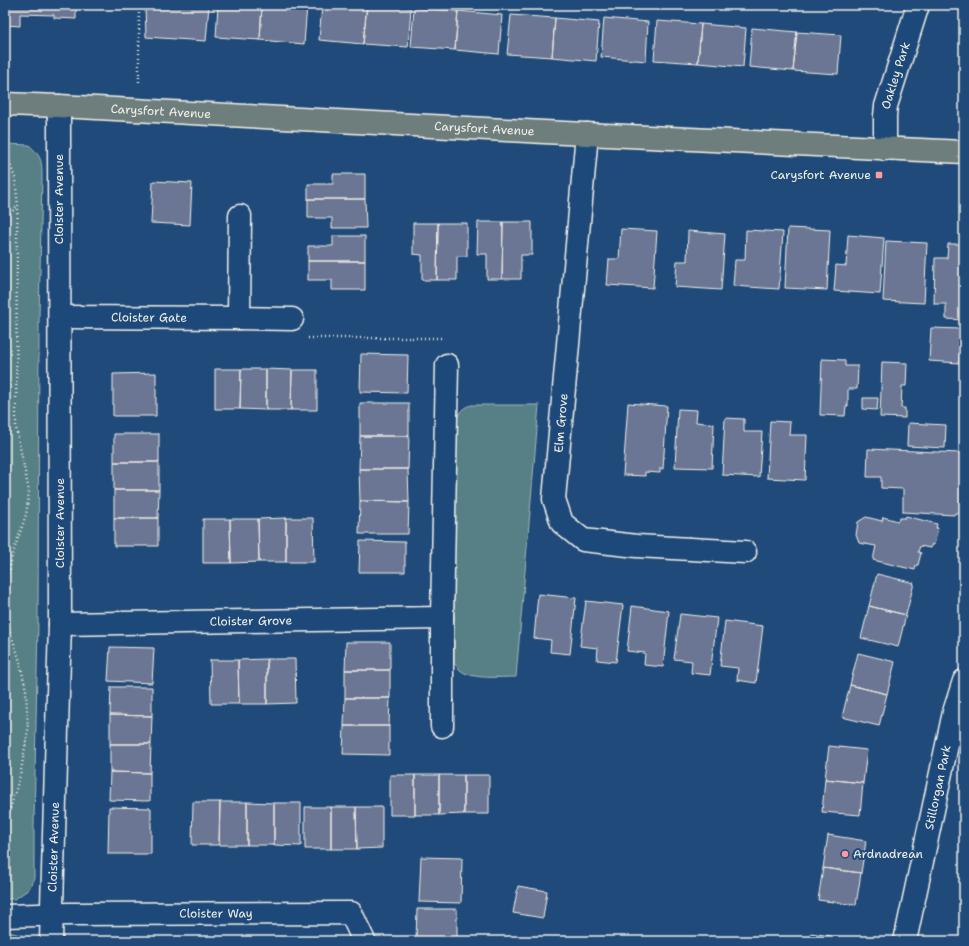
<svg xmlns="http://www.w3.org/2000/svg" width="969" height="946" viewBox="0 0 969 946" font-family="'Shantell Sans',sans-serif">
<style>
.green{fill:#567f86;stroke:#a5b8b7}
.building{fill:#6b7693;stroke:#f4f1e8}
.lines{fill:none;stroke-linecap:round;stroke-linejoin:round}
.minor-casing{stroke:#f4f1e8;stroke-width:25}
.major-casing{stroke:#f4f1e8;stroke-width:25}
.path{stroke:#f4f1e8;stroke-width:2.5;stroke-dasharray:1 3;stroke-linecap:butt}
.minor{stroke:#1f4a7a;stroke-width:22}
.major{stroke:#6d7e7c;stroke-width:22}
.poi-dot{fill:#ff9aa2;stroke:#1f4a7a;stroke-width:1.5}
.labels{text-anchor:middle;stroke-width:4;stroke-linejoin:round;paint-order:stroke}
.street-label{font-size:12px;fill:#f4f1e8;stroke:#1f4a7a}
.poi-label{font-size:12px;fill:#f4f1e8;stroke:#1f4a7a;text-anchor:end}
</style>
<rect width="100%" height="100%" fill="#1f4a7a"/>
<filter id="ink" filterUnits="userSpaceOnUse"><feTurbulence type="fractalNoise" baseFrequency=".025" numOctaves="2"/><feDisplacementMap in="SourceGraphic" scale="8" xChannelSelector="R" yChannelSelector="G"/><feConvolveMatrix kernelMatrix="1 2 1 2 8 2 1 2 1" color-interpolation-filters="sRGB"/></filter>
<g filter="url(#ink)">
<!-- green -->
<path class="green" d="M5,144l24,1c13,12 13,16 13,33l-3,139 -1,305 -4,202v54l-5,11 -14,10h-10z
M472,405h67l-23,272c-15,0 -45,3 -56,-7 -2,-2 -4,-5 -6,-7l1,-242c5,-9 7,-14 17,-16z
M5,932h4l15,4 3,5h-22z"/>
<!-- building -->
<path class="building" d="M5,5h71v14l-22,-1v-3l-34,-1v12l-15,-1z
M145,5h64l-3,36 -60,-4z
M218,5h44l-2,35 -44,-3z
M262,5h45l-3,39 -44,-4z
M322,5h45l-4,39 -44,-4z
M367,5l44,3 -3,39 -45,-3z
M414,8l44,3 -3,39 -44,-3z
M458,11l44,4 -3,39 -44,-4z
M511,15l44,3 -3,39 -45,-3z
M555,18l44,4 -3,39 -44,-4z
M604,18l44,4 -2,39 -45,-4z
M657,21l44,3 -3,39 -44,-3z
M701,24l45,4 -3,39 -45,-4z
M752,28l45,4 -4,39 -44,-4z
M797,32l44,3 -3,39 -45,-3z
M333,174h32v25h-57v-15h25z
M153,181l39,2 -2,42 -39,-2z
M308,199h57l1,29h-34v-10h-24z
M478,222h25l-1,57h-15v-25h-10z
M503,222h29v33h-11v24h-19z
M413,223h25l-1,57h-15v-25l-9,-1z
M438,223h29v33h-10v24h-20z
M788,228l42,2 -3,60 -42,-2z
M621,229l36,2 -4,57 -46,-3 2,-26h10z
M746,230l37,2 -4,57 -46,-3 2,-26h10z
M688,231l37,3 -4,56 -46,-3 2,-26h10z
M848,235l36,3 -4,56 -46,-3 2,-26 10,1z
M333,236h32v25h-57v-15h25z
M886,241l41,2 -3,60 -41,-2z
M948,244h16v76l-18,-1v-15h-12l1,-46h12z
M308,261h57v29h-33v-10h-24z
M931,328l30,1 -2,34 -30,-2z
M361,354l47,1 -1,38 -47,-1z
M822,359l23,1v6h13l-1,23h-9v17h-2l-1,10 -25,-1z
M882,362l25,1 -1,23h-4l-1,22h4v10l-25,-1z
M215,369h26l-1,40h-25z
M241,369h25v41l-26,-1z
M266,369l26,1 -1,40h-25z
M292,370h25v40h-26z
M156,373v43h-43v-42z
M863,398h15l-1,12 -14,-1z
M360,403h49v33h-49z
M628,403l39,3 -4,63 -3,-1v5l-15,-1v4l-22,-1z
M678,409l19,1 -1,12 18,2 -2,44 -37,-1z
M725,418l19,1v13h18l-3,45 -37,-2z
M770,421l20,1 -1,13h18l-2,45 -38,-2z
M908,423l38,2 -1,23 -38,-2z
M114,434h45v28h-45z
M360,436h49l-1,33h-49z
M868,449l92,4v2h4l-1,58h-8l-1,2 -51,-3v-23l-22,-1v-11h-14z
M114,462h45v28h-45z
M359,469h49l1,33 -49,-1z
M114,490h45l-1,28h-44z
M360,501l49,1 -1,32h-49z
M906,516l31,8 -1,4h2l-4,17 -2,-1 -2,4 -10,-2 -2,6 3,1 -3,12h-2l-1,5 -42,-10 3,-14 -17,-3 -3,-8 2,-13 8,-5 16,4 1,-4 15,4 2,-3h5z
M114,518h44v28h-44z
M286,518v44h-27l-1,-43z
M286,518h27l1,44h-28z
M203,519h27l1,44h-28z
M230,519h28l1,43 -28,1z
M360,541l45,1v30h-46z
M877,574l37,9 -8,32 -37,-9z
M538,594l38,4 -6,56 -20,-2 1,-12 -17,-2z
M586,601l37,4 -7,57 -19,-2 1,-12 -18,-2z
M632,606l37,5 -6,56 -19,-2 1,-12 -18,-2z
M869,606l37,9 -8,32 -37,-9z
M680,614l37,4 -7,57 -19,-2 1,-12 -18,-2z
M725,621l38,5 -7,57 -19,-3 1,-12 -18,-2z
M346,642h44v28h-45z
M110,647l44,1 -2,35 -44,-2z
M858,653l37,9 -8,32 -37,-9z
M267,659h28l1,44 -29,1z
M267,659v45h-28l-1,-44z
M210,660h28l1,44h-28z
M345,670h45v28h-45z
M850,685l37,9 -8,32 -37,-9z
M111,687h41v29l-42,-1z
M345,698h45l-1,28h-45z
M110,715l42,1 -1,28h-41z
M344,726h45v29l-46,-1z
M110,744h41l-1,29 -40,-1z
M829,746l38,4 -4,33 -38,-4z
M110,772l40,1v28l-41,-1z
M390,775h25v40h-25z
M415,775h24v40h-24z
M439,775h25v39l-25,1z
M464,775h25v39h-25z
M825,779l38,4 -3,32 -38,-3z
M193,802h27l-1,43h-27z
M220,802h27v43h-28z
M247,802l27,1v42h-27z
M274,803h27v43l-27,-1z
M109,807l42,1v46h-43z
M305,807h26v42h-26z
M331,807h25l1,42h-26z
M356,807h26v41l-25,1z
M828,835l38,6 -5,32 -38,-5z
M421,857l41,1 -1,45 -42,-1z
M823,868l38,5 -5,32 -38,-5z
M518,886l29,5 -4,27 -30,-5z
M417,909h40v32l-41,-1z
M811,933l37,6v2h-39z
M416,940l41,1h-41z"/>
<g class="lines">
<!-- minor casing -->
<g class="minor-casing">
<g id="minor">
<path d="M587,134l-33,365 8,24 21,17 54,6 108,6"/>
<path id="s1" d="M885,149v-33l1,-10 32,-101"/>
<path id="s2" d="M60,317l179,1 53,1"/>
<path d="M239,318l1,-102"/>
<path id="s3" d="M60,624l382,-6"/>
<path d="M442,726v-108l5,-253"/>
<path id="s4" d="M5,916l64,-2 282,-1 13,28"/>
<path id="s5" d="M51,941l9,-317 -1,-491v-27"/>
<path id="s6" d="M905,941l49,-229 10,-31"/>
</g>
</g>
<!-- major casing -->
<g class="major-casing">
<g id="major">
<path id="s7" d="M5,104l54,2 485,26 420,20"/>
</g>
</g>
<!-- path -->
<path class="path" d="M139,5v79
M5,151l10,27 3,28 -1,25 -1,197 13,63 -3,24 -14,41 -7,36 1,28 13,38 7,32 2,40 -8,46 -12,40 -3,6
M5,220l12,-14
M308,338h135"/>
<!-- minor -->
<use href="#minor" class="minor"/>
<!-- major -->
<use href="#major" class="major"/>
</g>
</g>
<!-- markers -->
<g class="poi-dot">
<rect x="875" y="171" width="8" height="8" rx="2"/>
<circle cx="845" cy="854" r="4"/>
</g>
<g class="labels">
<!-- street labels -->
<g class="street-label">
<text dy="4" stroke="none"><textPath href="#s1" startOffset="75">Oakley Park</textPath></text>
<text dy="4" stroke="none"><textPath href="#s7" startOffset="156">Carysfort Avenue</textPath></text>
<text dy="4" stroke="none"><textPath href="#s7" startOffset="480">Carysfort Avenue</textPath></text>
<text transform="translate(59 199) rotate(-90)" y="4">Cloister Avenue</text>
<text dy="4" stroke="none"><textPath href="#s2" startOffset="89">Cloister Gate</textPath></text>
<text transform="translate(561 423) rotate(-85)" y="4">Elm Grove</text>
<text transform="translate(60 523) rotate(-90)" y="4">Cloister Avenue</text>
<text dy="4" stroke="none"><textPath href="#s3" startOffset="191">Cloister Grove</textPath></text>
<text dy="4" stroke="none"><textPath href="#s6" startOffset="157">Stillorgan Park</textPath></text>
<text dy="4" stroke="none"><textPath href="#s5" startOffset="94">Cloister Avenue</textPath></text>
<text dy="4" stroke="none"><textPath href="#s4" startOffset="211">Cloister Way</textPath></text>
</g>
<!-- poi labels -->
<g class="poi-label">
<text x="871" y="179">Carysfort Avenue</text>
<text x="853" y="858" text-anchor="start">Ardnadrean</text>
</g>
</g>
<!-- margin -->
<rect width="969" height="946" fill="none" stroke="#1f4a7a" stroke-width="20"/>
<rect x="10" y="10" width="949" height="926" fill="none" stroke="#f4f1e8" stroke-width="1.5" filter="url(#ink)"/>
</svg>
